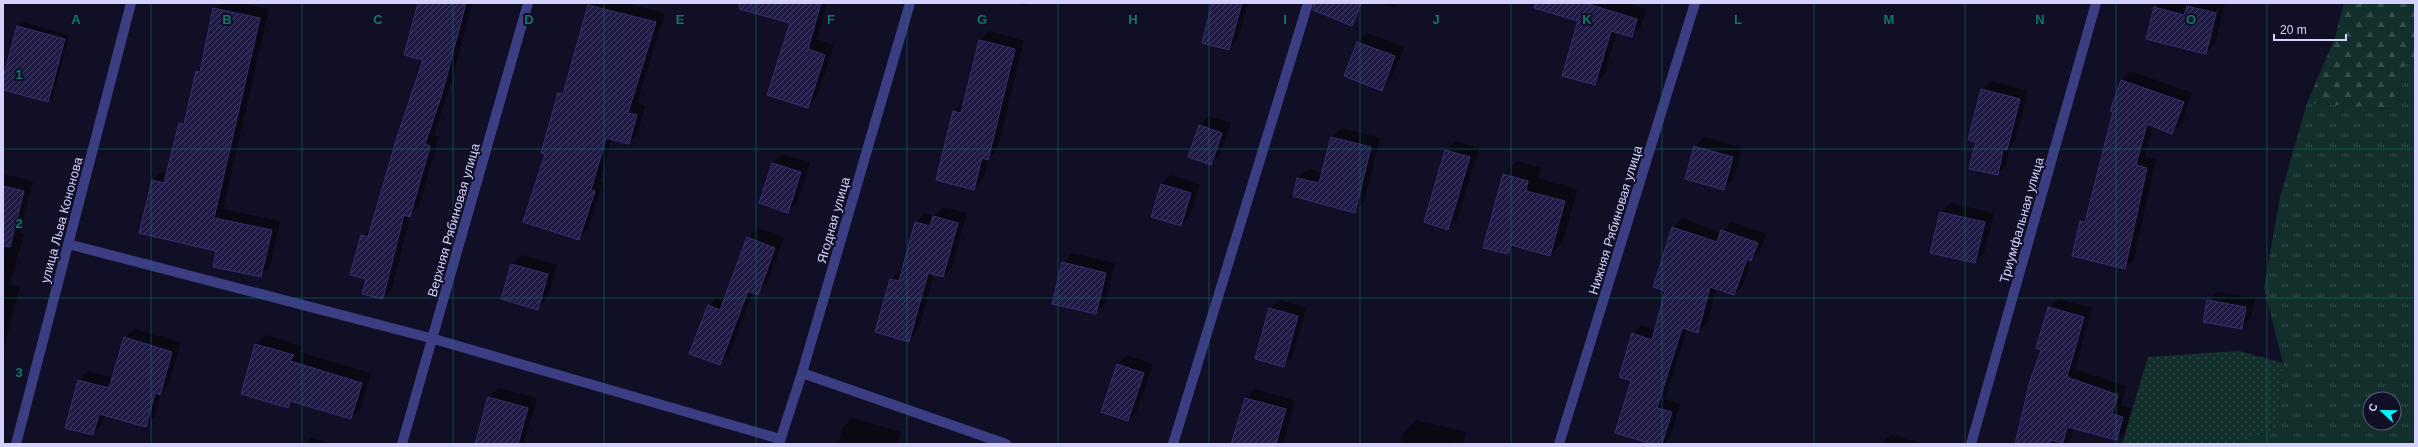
<svg xmlns="http://www.w3.org/2000/svg" width="2418" height="447" viewBox="0 0 2418 447" font-family="Arial,sans-serif">
<style>
.grass{fill:url(#grass-tufts);fill-rule:evenodd}
.forest{fill:url(#forest-firs)}
.garden{fill:url(#garden-dots)}
.shadow{fill:#0007;fill-rule:evenodd}
.building{fill:url(#building-hatch);stroke:#352e71}
.lines{fill:none;stroke-linecap:round;stroke-linejoin:round}
.minor{stroke:#3b3e83;stroke-width:10}
.grid{fill:none;stroke:#0f766e;stroke-width:1;stroke-opacity:0.55}
.labels{text-anchor:middle;stroke-width:4;stroke-linejoin:round;paint-order:stroke}
.street-label{font-size:13px;fill:#d5d3fe;stroke:#110f25}
.grid-label{font-size:13px;text-anchor:middle;font-weight:bold;fill:#0f766e;stroke:#110f25;stroke-width:4;stroke-linejoin:round;paint-order:stroke}
</style>
<defs>
<pattern id="grass-tufts" width="24" height="20" patternUnits="userSpaceOnUse"><rect width="24" height="20" fill="#122f2b"/><path d="M3 7l-1-3M5 7V3M7 7l1-3M15 17l-1-3M17 17v-4M19 17l1-3" fill="none" stroke="#344c4b"/></pattern>
<pattern id="forest-firs" width="22" height="20" patternUnits="userSpaceOnUse"><rect width="22" height="20" fill="#122f2b"/><path d="M5 1l3.5 6h-7zM16 11l3.5 6h-7z" fill="#344c4b"/></pattern>
<pattern id="garden-dots" width="8" height="8" patternUnits="userSpaceOnUse"><rect width="8" height="8" fill="#122f2b"/><path d="M2 2h.1M6 6h.1" fill="none" stroke="#344c4b" stroke-width="1.8" stroke-linecap="round"/></pattern>
<pattern id="building-hatch" width="6" height="6" patternUnits="userSpaceOnUse"><rect width="6" height="6" fill="#201b45"/><path d="M-1 1l2-2M0 6l6-6M5 7l2-2" fill="none" stroke="#403b61"/></pattern>
</defs>
<rect width="100%" height="100%" fill="#110f25"/>
<!-- grass -->
<path class="grass" d="M2406,61l9,4v379h-180l42,-16 6,-65 -19,-75 16,-91 27,-94 88,6zM2370,399h24v24h-24z"/>
<!-- forest -->
<path class="forest" d="M2344,3h71v62l-9,-4 -11,48 -88,-6 28,-65z"/>
<!-- garden -->
<path class="garden" d="M2239,351l44,12 -6,65 -42,16h-113l26,-87z"/>
<!-- shadow -->
<path class="shadow" d="M220,3h21l28,6 -46,200 57,12 -10,46 -9,9 -43,-25 -65,-71 9,-9 6,2 12,-49 7,-7 10,-46 5,-5 12,-57z
M419,3h53l-21,81 -17,51 5,2 -20,69 -9,10 -18,72 -9,10 -16,-20 -5,-42 10,-9 53,-167z
M592,3h33l40,10 -28,90 8,3 -7,27 -10,10 -16,-5 -12,43 3,1 -15,47 -9,10 -33,-86 13,-59 7,-7 23,-81z
M773,3h54l-10,37 17,5 -17,52 -9,10 -17,-85z
M1014,3h15l-3,3z
M1213,3h35l-10,36 -9,10z
M1379,3h20l-5,5z
M1541,3l47,2v-2h40l18,6 -5,18 -10,9 -14,-4 -13,43 -9,9 -16,-64z
M2160,3l65,1 -10,40 -10,9 -50,-45zM2217,8l2,1 -9,35h-3z
M22,22l47,13 -16,61 -5,5 -45,-12 15,-62z
M989,31l35,9 -27,110 -8,8 -6,21 -9,9 -37,-9 17,-68 11,-9 15,-62z
M1367,33l37,14 -13,33 -9,9 -37,-13 13,-34z
M2131,71l61,22 -10,30 -10,9 -19,-7 -8,31 11,3 -22,100 -9,9 -52,-12 8,-35 7,-7 34,-134z
M1991,81l37,10 -13,50 -5,5 -4,19 -9,9 -20,-32 5,-53z
M1209,116l22,7 -11,32 -9,9 -11,-39z
M1342,128l38,10 -16,64 -10,9 -60,-16 4,-17 10,-9 15,4 9,-36z
M1705,137l37,11 -9,32 -9,9 -38,-11 9,-32z
M1456,141l23,7 -22,71 -9,10 -23,-7 21,-72z
M782,154l28,9 -13,39 -9,9 -28,-8 13,-40z
M1517,161l24,7 -3,10 39,11 -14,53 -13,12 -34,-9 -8,8 -4,-79z
M3,174l30,7 -13,52 4,1 -14,50 10,2 -17,65z
M1171,175l29,9 -10,31 -9,10 -20,-41z
M1951,203l43,10 -10,40 -9,9 -43,-10 9,-40z
M943,207l24,6 -15,54 -9,9 -9,-2 -16,57 -9,10 -32,-10 14,-52 9,-9 3,1 13,-49 9,-9 9,3z
M1682,218l40,15 9,-11 35,12 -6,17 -8,8 -9,26 -9,9 -18,-6 -9,35 -9,9 -11,-3 -22,70 15,5 -10,33 -7,7h-8l-22,-110 8,-9 15,5 10,-39 -12,-4 19,-60z
M757,228l27,10 -17,46 -10,9 -4,-1 -24,63 -10,9 -10,-58 9,-10 7,3 23,-61z
M1072,253l43,10 -10,41 -9,9 -33,-50z
M521,255l36,10 -10,34 -9,9 -26,-44z
M2217,292l38,6 -4,20 -10,10 -33,-27z
M2058,299l34,9 -17,61 51,17 -5,19 10,3 -5,22 -9,9 -44,-11 -4,16h-53l26,-95 7,-41z
M1279,300l27,7 -13,49 -9,10 -14,-57z
M134,329l47,13 -12,42 -7,6 -7,26 -9,10 -41,-11 -3,9 -9,10 -14,-54 9,-9 25,7 12,-40z
M265,335l38,11 -4,6 72,21 -11,36 -9,9 -57,-17 -6,5 -32,-62z
M1127,355l26,9 -16,47 -10,9 -9,-56z
M3,357l2,1 -2,8z
M498,388l39,10 -13,46h-48l13,-47z
M1255,389l40,11 -12,44h-51l14,-46z
M852,418l49,14 -4,12h-59l5,-17z
M1416,420l50,12 -3,12h-8v-4h-1l-2,4h-51l2,-11z
M1891,434l35,10h-45z
M311,438l24,6h-30z"/>
<!-- building -->
<path class="building" d="M418,3h48l-24,91 -17,50 5,2 -20,71 -6,-2 -21,84 -21,-5 4,-15 -16,-4 11,-40 7,2 29,-100 26,-77 -19,-5z
M740,3h81l-13,46 17,6 -17,53 -41,-13 23,-72 -51,-14z
M1212,3h30l-13,47 -27,-7z
M1314,3h47l-9,23 -39,-16z
M1535,3h50l52,16 -5,18 -21,-6 -16,54 -33,-9 16,-55 -44,-13z
M588,5l68,17 -28,91 9,2 -8,29 -23,-6 -15,52 4,1 -16,49 -56,-18 22,-68 -4,-1 17,-60 5,1z
M2187,6l29,7 -10,41 -60,-15 8,-32 30,8z
M213,8l47,10 -46,200 58,12 -11,47 -48,-10 3,-16 -77,-18 13,-53 12,3 15,-60 5,1 12,-53 4,1z
M17,26l48,13 -17,63 -45,-12v-12z
M979,40l36,9 -27,111 -6,-2 -8,32 -38,-10 17,-69 8,2z
M1357,42l38,14 -13,35 -38,-15z
M2121,80l63,22 -12,32 -25,-10 -11,41 11,3 -22,101 -53,-13 8,-35 5,1 28,-110 -3,-1z
M1981,89l39,10 -13,51 -4,-1 -5,26 -29,-6 7,-27 -8,-2z
M1199,125l23,8 -11,32 -23,-8z
M1331,137l40,10 -16,66 -62,-17 4,-18 22,5z
M1694,146l39,11 -9,33 -39,-11z
M1445,150l25,7 -22,73 -24,-8z
M772,163l29,9 -13,41 -29,-10z
M1503,174l25,7 -2,10 39,10 -15,55 -39,-11 -3,9 -25,-6z
M1161,184l30,9 -10,33 -30,-9z
M3,186l21,5 -14,56 -7,-1z
M1940,212l45,10 -10,41 -45,-10z
M933,216l25,7 -15,54 -15,-4 -19,69 -34,-10 15,-53 9,2 16,-59 15,4z
M1672,227l45,15 4,-12 37,13 -7,18 -4,-2 -13,36 -24,-8 -12,46 -16,-5 -25,80 15,4 -10,32h-10l-37,-11 16,-52 -12,-4 13,-44 20,7 13,-49 -12,-4z
M747,237l28,11 -17,47 -10,-4 -28,74 -31,-11 19,-49 12,5z
M1062,262l44,11 -10,41 -44,-10z
M511,264l37,10 -10,36 -37,-11z
M2207,300l39,7 -4,22 -39,-7z
M2048,307l36,10 -17,60 51,18 -6,19 11,3 -6,23 -50,-13 -4,16 -12,-3 -1,4h-35l15,-63 11,-31 -5,-2z
M1269,308l29,8 -14,51 -29,-8z
M124,337l48,15 -12,43 -5,-2 -9,34 -47,-13 -6,21 -28,-7 13,-48 31,8z
M255,344l39,11 -4,6 72,22 -11,36 -61,-18 -2,7 -47,-14z
M1117,364l27,9 -16,48 -27,-9z
M488,397l40,11 -10,36h-43z
M1245,398l41,11 -10,35h-45z"/>
<g class="lines">
<!-- minor -->
<path class="minor" d="M68,244l366,95 346,100
M802,373l204,71
M16,444l115,-441
M402,444l126,-441
M779,444l23,-71 108,-370
M1173,444l135,-441
M1559,444l136,-441
M1971,444l125,-441"/>
</g>
<!-- grid -->
<path class="grid" d="M151,3v441M302,3v441M453,3v441M604,3v441M756,3v441M907,3v441M1058,3v441M1209,3v441M1360,3v441M1511,3v441M1662,3v441M1814,3v441M1965,3v441M2116,3v441M2267,3v441M3,149h2412M3,298h2412"/>
<g class="labels">
<!-- street labels -->
<g class="street-label">
<text transform="translate(61 220) rotate(-75)" y="5">улица Льва Кононова</text>
<text transform="translate(453 220) rotate(-74)" y="5">Верхняя Рябиновая улица</text>
<text transform="translate(833 220) rotate(-74)" y="5">Ягодная улица</text>
<text transform="translate(1615 220) rotate(-73)" y="5">Нижняя Рябиновая улица</text>
<text transform="translate(2021 220) rotate(-74)" y="5">Триумфальная улица</text>
</g>
</g>
<g class="grid-label">
<text x="76" y="24">A</text>
<text x="227" y="24">B</text>
<text x="378" y="24">C</text>
<text x="529" y="24">D</text>
<text x="680" y="24">E</text>
<text x="831" y="24">F</text>
<text x="982" y="24">G</text>
<text x="1133" y="24">H</text>
<text x="1285" y="24">I</text>
<text x="1436" y="24">J</text>
<text x="1587" y="24">K</text>
<text x="1738" y="24">L</text>
<text x="1889" y="24">M</text>
<text x="2040" y="24">N</text>
<text x="2191" y="24">O</text>
<text x="19" y="79">1</text>
<text x="19" y="228">2</text>
<text x="19" y="377">3</text>
</g>
<!-- border -->
<rect width="2418" height="447" fill="none" stroke="#d5d3fe" stroke-width="8"/>
<!-- north arrow -->
<g transform="translate(2382 411) rotate(292)"><circle r="19" fill="#110f25" stroke="#5f5d7c"/>
<path d="M0-3L7 15L0 10L-7 15Z" fill="#04f6f9"/>
<text y="-6" font-size="11" font-weight="bold" text-anchor="middle" fill="#d5d3fe">С</text>
</g>
<!-- scale -->
<path d="M2274 34v6h72v-6" fill="none" stroke="#d5d3fe" stroke-width="2"/>
<text x="2280" y="34" font-size="12" fill="#d5d3fe" stroke="#110f25" stroke-width="3" paint-order="stroke">20 m</text>
</svg>
